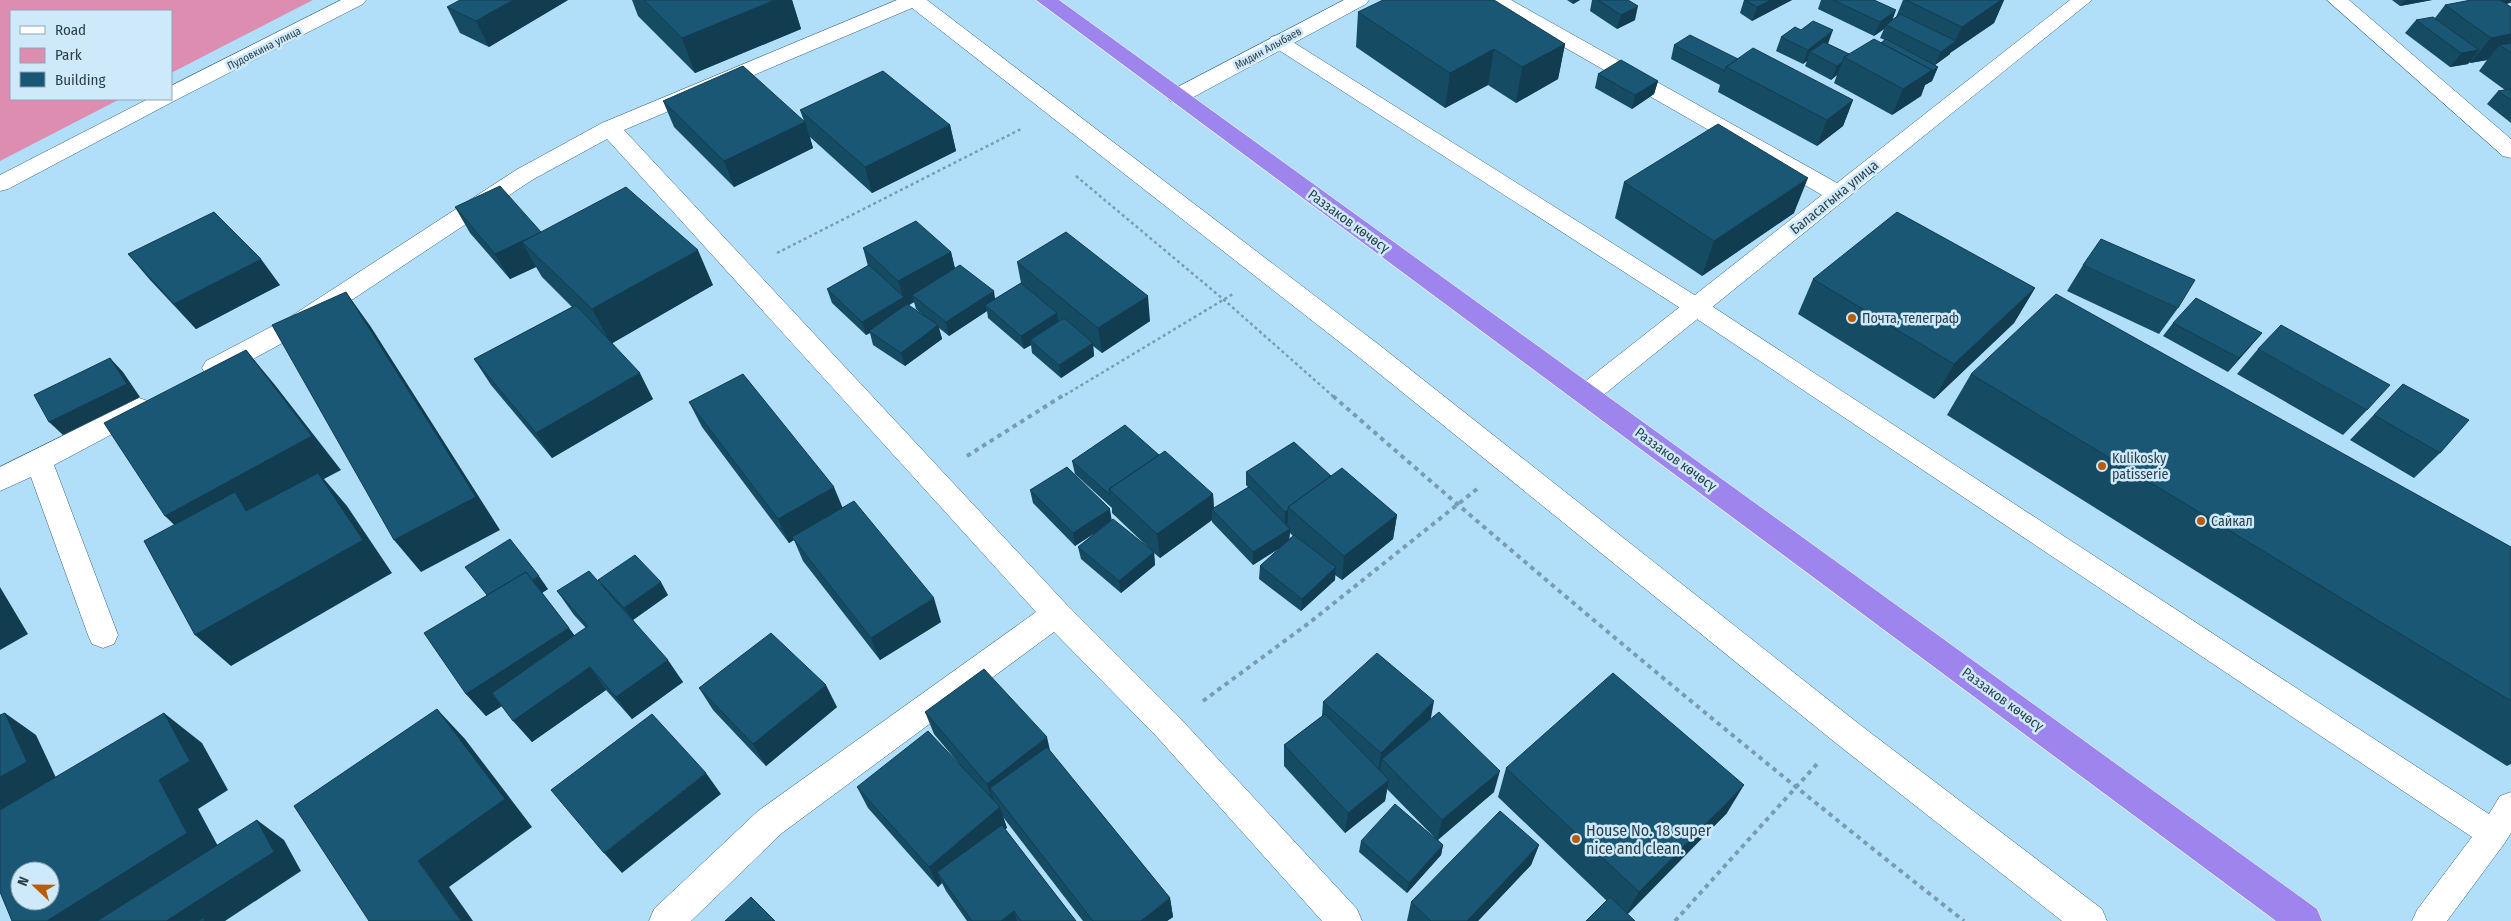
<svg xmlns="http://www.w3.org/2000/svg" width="2511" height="921" viewBox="0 0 2511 921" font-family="'Fira Sans Condensed',sans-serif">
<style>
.green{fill:#dd8daf}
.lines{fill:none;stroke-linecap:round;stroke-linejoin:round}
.lane-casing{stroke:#366178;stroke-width:1}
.street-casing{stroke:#366178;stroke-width:1}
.highway-casing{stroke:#fff;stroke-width:1}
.path-far1{stroke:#799cb0;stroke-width:2.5;stroke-dasharray:3 3;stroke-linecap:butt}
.path{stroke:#799cb0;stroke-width:4;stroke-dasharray:4.5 4.5;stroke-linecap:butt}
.lane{fill:#fff;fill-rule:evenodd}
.street{fill:#fff;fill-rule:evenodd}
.highway{fill:#9e85ed;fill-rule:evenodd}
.wall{fill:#164b64;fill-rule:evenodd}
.shaded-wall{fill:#123d51}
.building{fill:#1a5774;stroke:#123d51;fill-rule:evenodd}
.poi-dot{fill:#b95c08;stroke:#ceeafa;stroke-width:2}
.labels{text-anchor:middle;stroke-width:5;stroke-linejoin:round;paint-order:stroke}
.far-street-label{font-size:11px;fill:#2c3f49;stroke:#ceeafa}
.street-label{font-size:14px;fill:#2c3f49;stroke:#ceeafa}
.poi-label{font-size:14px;fill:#2c3f49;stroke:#ceeafa;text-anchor:start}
.near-poi-label{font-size:16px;fill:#2c3f49;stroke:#ceeafa;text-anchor:start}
</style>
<rect width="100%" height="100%" fill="#b1dffa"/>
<!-- green -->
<path class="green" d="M0,0h313l-142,73v-62h-160v88h109l-120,62z"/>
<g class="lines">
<!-- lane casing -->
<g class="lane-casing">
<path id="lane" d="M1278,35l7,2 419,264 785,513 11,-18 11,-4v41l-7,11 -57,77h-35l5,-11 55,-73 -784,-524 -417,-268 -2,-4 2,-4z"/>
</g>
<!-- street casing -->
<g class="street-casing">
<path id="street" d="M341,0h25l-3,4 -189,97 -166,88 -8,2v-16l148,-76h23v-13z
M897,0h30l451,344 481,380 243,185 5,12h-45l-225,-177 -477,-386 -448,-350 -288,122 443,475 112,112 178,192 5,12h-40l-165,-184 -103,-105 -272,201 -91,88h-42l5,-12 104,-98 278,-199 -429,-473 -75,41 -224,149 -84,46 -9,3 -9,-3 -4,-7 4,-7 84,-44 226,-147 86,-47z
M1344,0h25l-3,4 -180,97 -8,2 -8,-2 -3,-5 3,-5z
M1486,0h25l326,183 233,-183h22l-496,401 -9,3 -9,-3 -4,-7 4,-7 244,-192 -333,-191z
M2327,0h22l162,139v19l-8,-2z
M139,398l9,3 4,7 -4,7 -94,50 64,170 -4,9 -11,4 -11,-4 -4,-9 -57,-158 -31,14v-24z"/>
</g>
<!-- highway casing -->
<g class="highway-casing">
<path id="highway" d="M1036,0h23l1258,909 5,12h-46z"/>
</g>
<!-- path-far1 -->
<path class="path-far1" d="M1076,176l147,123 112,99
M777,253l244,-124
M1060,398l173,-104"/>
<!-- path -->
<path class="path" d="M1333,396c206,181 416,356 631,525
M967,456l95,-60
M1203,701l106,-78 168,-134
M1675,921l142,-157"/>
<!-- lane -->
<use href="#lane" class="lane"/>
<!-- street -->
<use href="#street" class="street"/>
<!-- highway -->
<use href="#highway" class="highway"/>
</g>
<!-- wall -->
<path class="wall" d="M568,0l-79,47 -29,-14 -13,-26z
M632,0h160l9,29 -106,44 -57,-57z
M1567,0h13l-7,4z
M1592,0h36l7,20 -18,9 -27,-18z
M1744,0h48l-40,21 -12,-8z
M1821,0h53l19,19 3,-2 7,-17h101l-10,23 -44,30v1l-15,11 3,2 -6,14 -7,4 -4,11 -29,19 -58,-32 3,-8 -6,5 -26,-14 2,-5 -4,3 -27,-13 5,-14 47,7 21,10 32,-11 4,-3 -5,-2 4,-9 -10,7 -56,-27z
M2392,0h40l-32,6z
M2511,0l-1,3 -4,1 5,3v116l-24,-19 11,-13 7,-1 -26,-19 8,-11 -17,3 -1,-1 -1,2 -18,3 -45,-34 11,-13 19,-2 10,-13z
M1358,12l207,32 -7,35 -42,24 -28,-18 -43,23 -89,-61z
M1674,45l64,14 115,41 -10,26 -26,20 -99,-54 2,-7 -49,-26z
M1598,74l60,7 -4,13 -22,15 -37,-21z
M663,101l141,20 -4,-11 150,15 6,26 -84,42 -62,-56 3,11 -79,39 -60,-60z
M1624,182l170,31 -92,63 -87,-58z
M455,207l86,25 172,53 -101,58 41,56 -101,59 -61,-73 -17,-26 98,-52 -30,-30 -6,-10 -26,12 -40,-46z
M863,248l88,4 4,16 40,31 26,-16 -4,-21 133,59 -48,32 -9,-7 1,10 -33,22 -29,-25 -1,-8 -7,4 -36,-31 -1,-7 -38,25 -10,-8 3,11 -37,27 -32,-21 -3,-12 -4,2 -34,-32 -5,-14 41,-23zM914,302l2,7 7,6 -15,-10z
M128,254l152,31 -84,44 -46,-49z
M2083,265l95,43 -19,26 -92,-43z
M1813,279l222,9 -21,35 -80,76 -136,-85z
M2173,323l89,10 -34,39 -65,-36z
M2258,349l109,61 -24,25 -106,-61z
M1971,374l540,173v217l-4,2 -560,-351z
M2403,384l37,69 -26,25 -64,-38z
M689,402l153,105 99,115 -61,38 -77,-99 -9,-21 -5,3 -87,-116z
M1159,455l54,39 1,14 34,-21 -2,-2v-13l85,4 66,39 -4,24 -51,41 -7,-5v5l-34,31 -42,-32 1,-13 20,-18 -27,17 -41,-43v-2l-52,38 -6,-5 1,12 -34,28 -40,-34 -3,-12 19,-16 -22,15 -42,-43 -3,-13 81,30 41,31 -40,-38v-5l-37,-34 -3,-13zM1290,533l3,3 -4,3z
M598,580l70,15 -35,25 50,62 -51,37 -26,-29 -74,52 -30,-36 -16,10 -20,-22 21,-99 61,-6 -6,4 33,43 11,-8 -12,-13 -17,-24 44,-7z
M699,688l138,19 -71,59 -53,-56z
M1323,702l108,18 63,72 -56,48 5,5 -2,10 -34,38 -48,-41 2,-11 73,-4 -47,-48 -2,12 -40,32 -61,-67v-21l38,-29z
M925,712l125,39 120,147 3,19 -6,4h-84l-80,-104 4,11 -2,1 71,92h-109l-21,-30 -4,-8 -4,4 -70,-79 -11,-21 103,-22 -26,-31z
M1506,768l221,45 -99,101 -21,-13 -109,-104z
M1539,845l-8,20 -53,56h-71l4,-19z"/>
<!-- shaded-wall -->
<path class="shaded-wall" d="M513,0h55l-79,47 -13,-26z
M775,0h17l9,29 -106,44 -13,-35z
M1574,0h6l-7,4z
M1771,0h21l-40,21 5,-14z
M2001,0h3l-10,23 -44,30v1l-15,11 6,-13 14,-11 7,-14z
M2405,0h27l-32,6z
M2492,0h19v2l-1,1 -23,4z
M1638,6l-3,14 -18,9 4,-14z
M1896,10l-5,14 -5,1 -2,4 -10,7 6,-14z
M1833,30l-5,14 -18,8 -3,9 -4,3 5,-14z
M2511,34v19l-11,-8 -13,15 -17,3 21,-25z
M1565,44l-7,35 -42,24 6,-36z
M1494,49l-6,36 -43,23 5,-35z
M2479,50l-11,14 -18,3 11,-14z
M1843,61l-6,14 -6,5 6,-14z
M1938,67l-6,14 -7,4 -4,11 -29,19 11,-26 29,-19z
M1658,81l-4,13 -22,15 3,-14z
M1853,100l-10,26 -26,20 10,-26z
M805,122l8,26 -79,39 -10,-26z
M950,125l6,26 -84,42 -7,-26z
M1808,178l-14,35 -92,63 12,-35z
M541,232l-19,10 14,25 -26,12 -15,-25z
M698,250l15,35 -102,59 -19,-35z
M951,252l6,26 -45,17 2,7 -45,29 1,2 -4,2 -4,-13 41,-24 -5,-17z
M261,259l19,26 -84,44 -22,-25z
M2035,288l-21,35 -80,76 20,-35z
M994,291l2,14h-11l2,6 -38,25 -3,-14z
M346,292l25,35 129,203 -79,42 -27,-32z
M1148,296l2,25 -48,32 -4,-25z
M1057,313l2,14 -29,13 1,5 -7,4 -3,-13z
M938,325l4,14 -37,27 -4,-13z
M2262,333l-12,14 -22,25 11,-14z
M1093,343l1,13 -33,22 -2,-13z
M246,350l29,35 66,85 -17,9 23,27 45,67 -161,93 -36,-31 4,-86 -34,-33z
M110,358l13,14 17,25 -77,38 -14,-13z
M640,373l13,26 -101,59 -16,-25z
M834,487l10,24 -52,26 2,3 -5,3 -11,-24z
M1213,494l1,18 -2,-3v11l-52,38 -3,-24z
M1110,509l2,13 -37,24 -2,-13z
M1288,510v13l-3,2v-13z
M1397,515l-4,24 -51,41 2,-24z
M1290,529l-1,13 -36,23v-13z
M1154,552l1,13 -34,28 -2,-12z
M1336,567l-1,13 -34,31 1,-12z
M539,576l9,13 -44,28 -10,-13z
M661,582l7,13 -35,25 -9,-12z
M0,587l28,47 -28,16z
M934,598l7,24 -61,38 -9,-22z
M569,628l17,24 -100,64 -20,-22z
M668,660l15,22 -51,37 -16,-22z
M590,667l16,23 -74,52 -19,-21z
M826,685l11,22 -71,59 -13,-22z
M1434,701l-4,22 -48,36 -2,13 -2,2 3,-21z
M437,709l28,30 67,88 -83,60 24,34h-12l-43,-60z
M5,713l31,22 23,49 -59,34v-41z
M164,713l38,30 26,47 -30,19 28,52 -94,60h-85l112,-141z
M1047,737l5,22 -62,29 5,16 -1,1 -7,-21z
M1500,771l-6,21 -57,48 5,-20z
M706,773l15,21 -99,79 -18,-20z
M1389,780l-4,21 -40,32 3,-20z
M1744,785l-17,28 -103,104 15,-25z
M1000,807l7,21 -63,53 -7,-9 5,11 -4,4 -9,-20z
M257,820l27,20 17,31 -76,50h-59z
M1443,845l-2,10 -34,38 2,-10z
M1539,845l-8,20 -53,56h-11z
M1170,898l3,19 -6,4h-26z
M1014,911l3,10h-16z"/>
<!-- building -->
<path class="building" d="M460,0h53l-37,21 -29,-14z
M644,0h131l-93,38z
M1383,0h111l71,44 -43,23 -28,-18 -44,24 -92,-61z
M1598,0h30l10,6 -17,9z
M1745,0h26l-14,7z
M1833,0h41l22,10 -16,12z
M1906,0h95l-39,27z
M2471,0h29l11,7v27l-20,4 -46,-33z
M1900,14l56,27 -15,11 -55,-27z
M2433,17l46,33 -18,3 -45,-33z
M1813,21l20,9 -25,20 -27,-13 14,-10 6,3z
M1690,35l48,24 -12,8 -1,4 -51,-26z
M1874,39l58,31 -29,19 -59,-32z
M1886,39l52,28 -6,4v-1l-51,-27z
M1824,42l25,12 -5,3 -1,4 -6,5 -27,-14z
M2511,43v10l-11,-8z
M1753,48l100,52 -26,20 -101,-53z
M1621,60l37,21 -23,14 -37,-21z
M743,66l62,56 -81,39 -61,-60z
M883,71l67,54 -85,42 -65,-57z
M2511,89v11l-13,-9z
M1718,124l90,54 -94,63 -90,-59z
M500,186l41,46 -46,22 -40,-47z
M626,187l72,63 -106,59 -70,-67z
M214,212l47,47 -87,45 -46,-50z
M1897,212l138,76 -81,76 -141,-85z
M916,221l35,31 -53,29 -35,-33z
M1066,232l82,64 -50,32 -81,-66z
M2101,239l94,41 -17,28 -95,-43z
M869,265l35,32 -42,25 -35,-33z
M960,265l34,26 -48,31 -34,-27z
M1021,283l36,30 -36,23 -36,-31z
M346,292l130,205 -82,43 -122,-215z
M2056,294l455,253v154l-540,-327z
M2196,298l66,35 -23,25 -66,-35z
M907,304l31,21 -37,28 -32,-22z
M576,305l64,68 -104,60 -62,-74z
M1064,318l29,25 -34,22 -29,-25z
M2281,325l109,60 -23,25 -109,-61z
M246,350l66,86 -147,80 -61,-93z
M110,358l17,26 -78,38 -15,-27z
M743,374l91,113 -56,32 -89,-117z
M2403,384l66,36 -29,33 -66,-38z
M1125,425l34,30 -50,34 1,6 -38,-34z
M1294,442l37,34 -43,31v3l-3,2 -39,-40z
M1165,451l48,43 -56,40 -48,-45z
M1067,467l43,42 -37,24 -43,-43z
M1342,468l55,47 -53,41 -56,-49z
M318,473l45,67 -168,95 -51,-94 91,-49 11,19z
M1249,487l41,42 -37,23 -41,-43z
M854,501l80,97 -63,40 -79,-101z
M1113,519l41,33 -35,29 -41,-34z
M1294,535l42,32 -34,32 -42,-33z
M510,539l29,37 -7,4 -6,-8 -39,23 -22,-28z
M635,555l26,27 -37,26 -26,-28z
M589,571l79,89 -52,37 -26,-30 -77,54 -21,-28 96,-67 -31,-35z
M526,572l43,56 -103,66 -42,-61z
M771,633l55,52 -73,59 -54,-56z
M1377,653l57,48 -53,52 -58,-51z
M984,669l63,68 -60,47 -62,-72z
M1613,673l131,112 -105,107 -133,-124z
M437,709l68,90 -87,62 43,60h-92l-75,-115z
M1439,712l61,59 -58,49 -60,-61z
M5,713l22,49 -27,15v-62z
M164,713l26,48 -31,19 28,53 -140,88h-35l-12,-29v-82zM20,871h30v30h-30z
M652,714l54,59 -102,80 -53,-63z
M1325,714l64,66 -41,33 -64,-68z
M928,731l72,76 -71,60 -72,-80z
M1047,747l123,151 -29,23h-48l-103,-133z
M1395,804l48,41 -34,38 -48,-42z
M1500,811l39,34 -72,76h-36l-20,-19z
M257,820l17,32 -108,69h-69z
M1002,825l74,96h-55l-7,-10 -13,10h-29l-35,-49z
M751,897l24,24h-50z
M1610,897l25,24h-49z
M203,918l2,3h-7z"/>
<!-- markers -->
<g class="poi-dot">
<circle cx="1852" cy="318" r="5"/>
<circle cx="2102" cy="466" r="5"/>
<circle cx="2201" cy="521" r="5"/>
<circle cx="1576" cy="839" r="5"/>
</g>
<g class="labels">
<!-- far-street labels -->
<g class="far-street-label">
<text transform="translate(264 48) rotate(-27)" y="4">Пудовкина улица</text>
<text transform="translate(1268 48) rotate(-29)" y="4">Мидин Алыбаев</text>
</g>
<!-- street labels -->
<g class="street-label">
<text transform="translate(1834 197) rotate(-39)" y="5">Баласагына улица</text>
<text transform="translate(1349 221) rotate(36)" y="5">Раззаков көчөсү</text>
<text transform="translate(1676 459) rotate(36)" y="5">Раззаков көчөсү</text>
<text transform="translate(2003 699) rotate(36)" y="5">Раззаков көчөсү</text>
</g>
<!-- poi labels -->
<g class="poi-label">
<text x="1862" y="323">Почта, телеграф</text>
<text x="2112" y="463">Kulikosky<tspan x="2112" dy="16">patisserie</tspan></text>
<text x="2211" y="526">Сайкал</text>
</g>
<!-- near-poi labels -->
<g class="near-poi-label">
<text x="1586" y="836">House No. 18 super<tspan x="1586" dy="18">nice and clean.</tspan></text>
</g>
</g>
<!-- legend -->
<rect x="10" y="10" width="162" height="90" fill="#ceeafa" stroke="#8da6b3"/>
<rect x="20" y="26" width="25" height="8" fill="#ffffff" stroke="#8da6b3"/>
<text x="55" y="35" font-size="15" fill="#2c3f49">Road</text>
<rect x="20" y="48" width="25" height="15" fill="#dd8daf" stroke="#8da6b3"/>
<text x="55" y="60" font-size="15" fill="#2c3f49">Park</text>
<rect x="20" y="72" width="25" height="15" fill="#1a5774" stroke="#8da6b3"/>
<text x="55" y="85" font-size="15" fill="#2c3f49">Building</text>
<!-- north arrow -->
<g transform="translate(35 886) rotate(292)"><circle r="24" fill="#ceeafa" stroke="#8da6b3"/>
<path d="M0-4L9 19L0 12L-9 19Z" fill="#b95c08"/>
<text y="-8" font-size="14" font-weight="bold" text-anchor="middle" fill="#2c3f49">N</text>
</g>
</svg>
